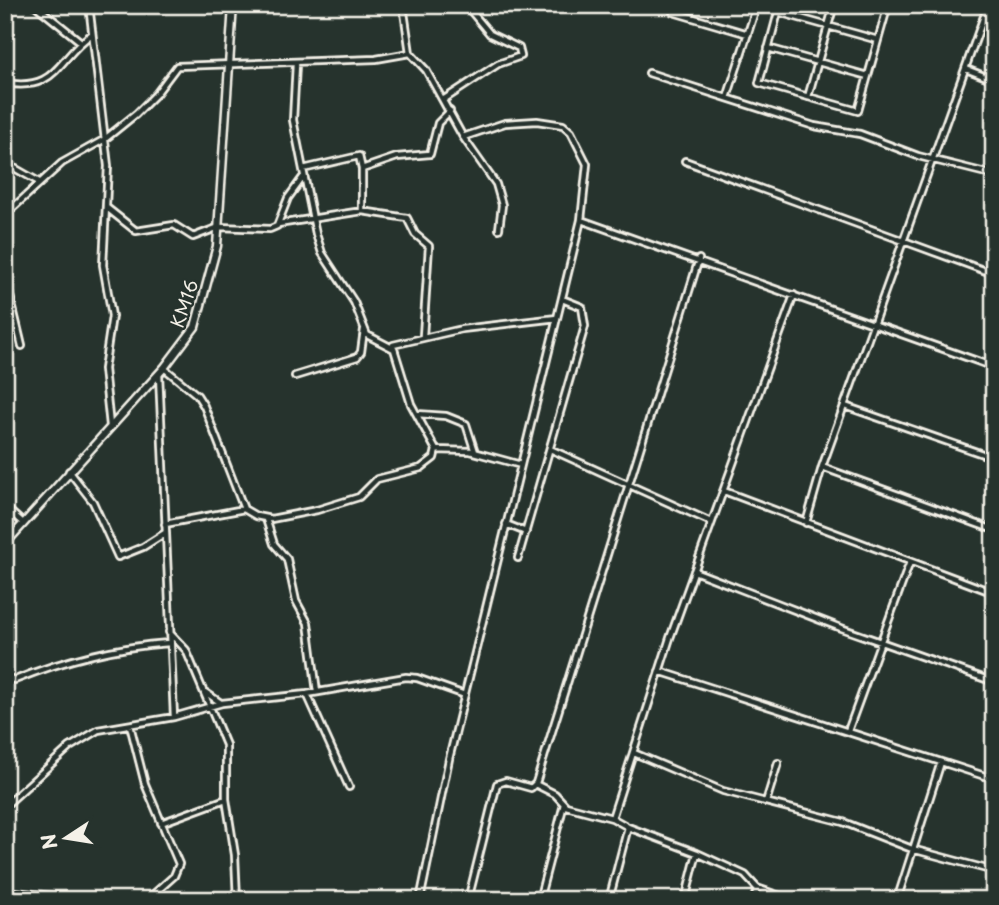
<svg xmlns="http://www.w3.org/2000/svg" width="999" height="905" viewBox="0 0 999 905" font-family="'Playpen Sans',sans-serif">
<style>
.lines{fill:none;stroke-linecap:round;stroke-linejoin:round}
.street-casing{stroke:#f4f1e8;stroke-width:10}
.secondary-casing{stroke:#f4f1e8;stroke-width:11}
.street{stroke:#26332d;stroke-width:4.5}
.secondary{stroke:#26332d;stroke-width:6}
.labels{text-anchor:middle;stroke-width:5;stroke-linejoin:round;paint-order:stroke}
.street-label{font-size:18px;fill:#f4f1e8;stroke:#26332d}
</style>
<rect width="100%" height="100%" fill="#26332d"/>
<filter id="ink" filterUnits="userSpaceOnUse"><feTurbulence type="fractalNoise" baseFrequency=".0143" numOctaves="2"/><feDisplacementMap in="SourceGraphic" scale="14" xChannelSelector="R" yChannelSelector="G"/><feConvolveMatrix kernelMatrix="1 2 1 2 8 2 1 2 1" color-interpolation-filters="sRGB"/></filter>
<g filter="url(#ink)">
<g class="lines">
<!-- street casing -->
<g class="street-casing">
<path id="street" d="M35,5l46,37
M89,5l19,161 -5,99 9,51 -8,53 6,57
M403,5l7,48
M780,5l-21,78 99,28 30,-106
M673,12l75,22
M778,12l100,28
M768,48l100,28
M966,69l28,11
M649,73l165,53 46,8 58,22 76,19
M5,83c53,9 51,-24 87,-49
M808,97l26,-92
M727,98l30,-93
M443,100l55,-36 23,-8 -2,-8 -29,-14 -24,-29
M5,119l6,47 28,16
M685,161l309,113
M303,169l56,-13 3,13
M107,208l29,23 38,-6 19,12 26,-10 51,2 7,-3 11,-28 16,-22
M362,211v-42l35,-12 33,-3 8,-31 12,-12
M5,215l57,-52 43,-24 31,-25 20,-20 21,-28 199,-7 34,-6 16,17 37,67 33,47 6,21 -3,24
M581,220l413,147
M278,224l84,-13 45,7 8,16 14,12 -6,90
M5,275l17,71
M393,345l69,-16 95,-11
M164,368l33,27 7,11 40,103 12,7 15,3 46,-9 42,-13 18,-18 44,-11 13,-10 2,-8 -25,-46 -17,-55 -27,-14 -13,-33 -32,-49 -6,-19 -23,-114 3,-56
M159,374l15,343
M295,376l62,-19 4,-5 3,-22
M845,406l149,52
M417,414l29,2 20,8 9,28
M550,449l161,73
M436,450l34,1 51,14
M822,467l172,63
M69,471l24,31 25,55 25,-10 22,-14
M724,491l270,102
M5,507l18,16
M266,519l8,25 13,15 9,42 12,22 9,69
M806,523l16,-56 166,-462
M165,524l79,-15
M506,524l20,8
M518,558l67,-232 -3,-19 -20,-8
M694,571l147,57 153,54
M169,632l17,18 40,95v54l9,56 2,45
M659,671l335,108
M5,677l10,3c51,-21 99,-33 154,-37
M205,692l16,11
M307,694l42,93
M130,725l15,59 34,80 -5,12 -27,24
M848,731l62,-169
M634,753l89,38 120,31 69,27 82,22
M535,784l20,10 11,12 46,12
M766,802l12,-39
M5,806l65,-59 28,-17 76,-13 48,-14 85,-9 99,-17 11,1 48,17
M161,823l65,-24
M628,827l69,26 48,22 12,13 34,12
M5,891l85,9
M420,900l29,-141 132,-539 6,-56 -16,-32 -8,-7 -26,-4 -32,2 -42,14
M468,900l29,-116 9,-3 25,7 5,-5 163,-524
M539,900l25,-96
M609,900l19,-73 -16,-9 58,-180 124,-343
M685,900l12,-47
M754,900l3,-12
M897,900l44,-138"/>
</g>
<!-- secondary casing -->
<g class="secondary-casing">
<path id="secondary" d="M5,544l159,-176 31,-41 22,-81 16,-241"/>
</g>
<!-- street -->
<use href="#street" class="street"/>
<!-- secondary -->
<use href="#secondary" class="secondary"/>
</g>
</g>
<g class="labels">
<!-- street labels -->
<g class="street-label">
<text transform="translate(185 304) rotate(-71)" y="6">KM16</text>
</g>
</g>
<!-- margin -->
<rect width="999" height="905" fill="none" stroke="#26332d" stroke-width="28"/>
<rect x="14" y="14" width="971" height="877" fill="none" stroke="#f4f1e8" stroke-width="2.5" filter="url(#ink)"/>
<!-- north arrow -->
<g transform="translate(66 838) rotate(258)" stroke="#26332d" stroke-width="5" paint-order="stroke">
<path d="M0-5L12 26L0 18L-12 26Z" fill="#f4f1e8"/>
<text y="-10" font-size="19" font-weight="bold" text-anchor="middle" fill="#f4f1e8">N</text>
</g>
</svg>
